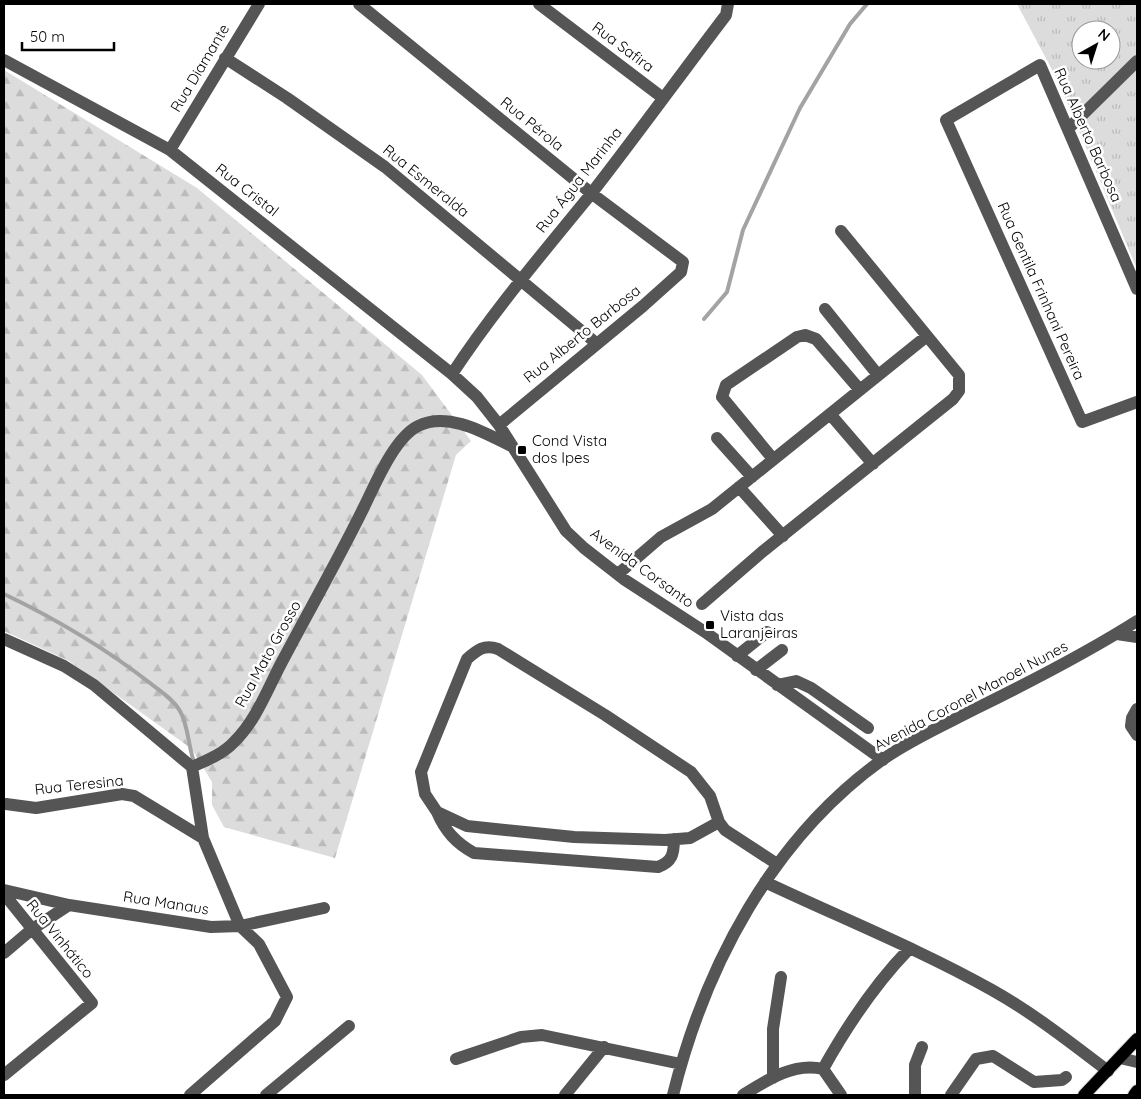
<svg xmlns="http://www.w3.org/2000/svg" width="1141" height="1099" viewBox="0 0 1141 1099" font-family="Quicksand,sans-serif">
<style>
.grass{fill:url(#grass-tufts);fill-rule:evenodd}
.forest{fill:url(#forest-firs)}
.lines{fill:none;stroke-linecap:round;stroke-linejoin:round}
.stream{stroke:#a3a3a3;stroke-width:4}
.major-casing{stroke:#dbdbdb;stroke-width:14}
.minor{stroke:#555;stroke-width:12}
.major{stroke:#000;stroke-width:12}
.poi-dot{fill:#000;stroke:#fff;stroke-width:2}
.labels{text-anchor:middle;stroke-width:5;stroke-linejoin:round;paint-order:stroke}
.street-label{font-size:15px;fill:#000;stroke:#fff}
.poi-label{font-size:15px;fill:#000;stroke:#fff;text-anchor:start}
</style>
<defs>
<pattern id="grass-tufts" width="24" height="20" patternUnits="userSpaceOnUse" patternTransform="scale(1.25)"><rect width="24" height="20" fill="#dcdcdc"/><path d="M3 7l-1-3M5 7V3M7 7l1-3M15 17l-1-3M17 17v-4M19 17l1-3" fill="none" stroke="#bbb"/></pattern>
<pattern id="forest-firs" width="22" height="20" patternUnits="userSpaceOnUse" patternTransform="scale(1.25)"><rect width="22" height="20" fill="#dcdcdc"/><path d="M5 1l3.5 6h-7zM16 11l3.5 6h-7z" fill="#bbb"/></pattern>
</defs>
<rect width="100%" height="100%" fill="#fff"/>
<!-- grass -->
<path class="grass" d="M1017,4h120v265l-79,-188zM1081,30h30v30h-30z"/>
<!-- forest -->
<path class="forest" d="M4,70l193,118 225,187 49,66 -15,14 -121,403 -111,-31 -12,-22v-23l-20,-33 -123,-88 -65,-30z"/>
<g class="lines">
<!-- stream -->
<path class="stream" d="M704,319l23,-27 16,-62 57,-122 50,-84 17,-20
M4,594c52,25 101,54 146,89 11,9 23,16 30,28 8,14 8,32 13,48"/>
<!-- major casing -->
<g class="major-casing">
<path id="major" d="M1084,1095l53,-56
M1134,1095l3,-4"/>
</g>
<!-- minor -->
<path class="minor" d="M359,4l232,189 92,69 -2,10 -38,34 -144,119
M539,4l124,94
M225,58l62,40 98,69 211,176
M4,60l166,90 282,224 25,23 22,28 67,106 18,17 41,32 80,52 178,128
M1068,129l69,-68
M170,150l89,-146
M1137,289l-97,-224 -94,55 136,302 55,-20
M825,309l53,66
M452,374c42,-64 91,-121 139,-180 46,-59 90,-120 135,-179l2,-11
M830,414l43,50
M717,438l35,39
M773,459l-51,-62 4,-12 71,-48 8,-2 11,4 44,51
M739,487l44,49
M618,574l43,-37 51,-28 215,-173
M702,604l60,-52 191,-153 6,-8v-16l-118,-144
M1117,634l20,3
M4,639l60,27 30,19 98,82
M737,656l30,-24
M756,670l26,-20
M777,685l19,-4 15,7 57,40
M1137,709l-5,9 -1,8 6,9
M192,767c15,-7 31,-13 42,-25 23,-22 35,-57 50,-84 27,-51 55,-100 80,-151 11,-22 30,-69 54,-81 30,-15 67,7 93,20
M6,804l30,4 86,-14 12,2 69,42
M437,812c8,19 19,31 37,41l184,14c14,-5 16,-13 16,-28
M719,822l-29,16 -25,2 -91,-3 -107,-11 -30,-14 -12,-18 -4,-22 46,-113c10,-9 17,-15 31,-10l107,66 86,57 19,24 9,26 6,8 52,34
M765,882c76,36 154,67 227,108 41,23 78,52 116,81
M4,890l65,15 142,22 29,-1 84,-18
M4,894l88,109 -88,72
M4,953l27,-23 38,-25
M1120,1058l17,4
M456,1059l65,-22 21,-2 139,29
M823,1069c24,-43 52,-85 86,-120
M773,1078v-49l8,-52
M190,1095l85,-74 12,-24 -28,-53 -19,-18 -37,-88 -11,-71
M266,1095l83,-69
M565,1095l39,-48
M673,1095c32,-129 99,-256 209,-335 28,-20 62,-35 93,-51 55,-27 110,-55 162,-88
M743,1095c24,-15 51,-33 80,-26l18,26
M915,1095v-30l7,-18
M951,1095l25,-36 17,-3 41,26 28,-2 4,-3"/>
<!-- major -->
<use href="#major" class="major"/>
</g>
<!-- markers -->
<g class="poi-dot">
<rect x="517" y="445" width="10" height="10" rx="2.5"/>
<rect x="705" y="620" width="10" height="10" rx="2.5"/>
</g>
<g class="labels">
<!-- street labels -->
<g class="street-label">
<text transform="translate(623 47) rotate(37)" y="5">Rua Safira</text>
<text transform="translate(200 68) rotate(-59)" y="5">Rua Diamante</text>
<text transform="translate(532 124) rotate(39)" y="5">Rua Pérola</text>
<text transform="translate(1088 135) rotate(66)" y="5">Rua Alberto Barbosa</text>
<text transform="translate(579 180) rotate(-52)" y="5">Rua Água Marinha</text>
<text transform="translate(426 181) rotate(39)" y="5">Rua Esmeralda</text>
<text transform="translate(247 190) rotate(38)" y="5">Rua Cristal</text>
<text transform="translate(1041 291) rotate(66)" y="5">Rua Gentila Frinhani Pereira</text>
<text transform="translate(582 334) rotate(-39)" y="5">Rua Alberto Barbosa</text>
<text transform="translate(642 568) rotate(36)" y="5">Avenida Corsanto</text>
<text transform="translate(268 654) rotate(-61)" y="5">Rua Mato Grosso</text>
<text transform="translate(971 696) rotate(-28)" y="5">Avenida Coronel Manoel Nunes</text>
<text transform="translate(79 785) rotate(-6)" y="5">Rua Teresina</text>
<text transform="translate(166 903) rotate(9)" y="5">Rua Manaus</text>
<text transform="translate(60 939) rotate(51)" y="5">Rua Vinhático</text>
</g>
<!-- poi labels -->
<g class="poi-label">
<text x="532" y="446">Cond Vista<tspan x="532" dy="17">dos Ipes</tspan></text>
<text x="720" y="621">Vista das<tspan x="720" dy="17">Laranjeiras</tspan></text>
</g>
</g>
<!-- border -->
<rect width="1141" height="1099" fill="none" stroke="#000000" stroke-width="10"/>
<!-- north arrow -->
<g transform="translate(1096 45) rotate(39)"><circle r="24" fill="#ffffff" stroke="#999999"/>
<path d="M0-4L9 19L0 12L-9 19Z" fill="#000000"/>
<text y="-8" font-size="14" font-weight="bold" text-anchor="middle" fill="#000000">N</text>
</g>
<!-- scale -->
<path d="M22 42v8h92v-8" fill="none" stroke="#000000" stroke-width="2.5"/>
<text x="30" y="42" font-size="15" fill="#000000" stroke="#ffffff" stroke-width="4" paint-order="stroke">50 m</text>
</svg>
